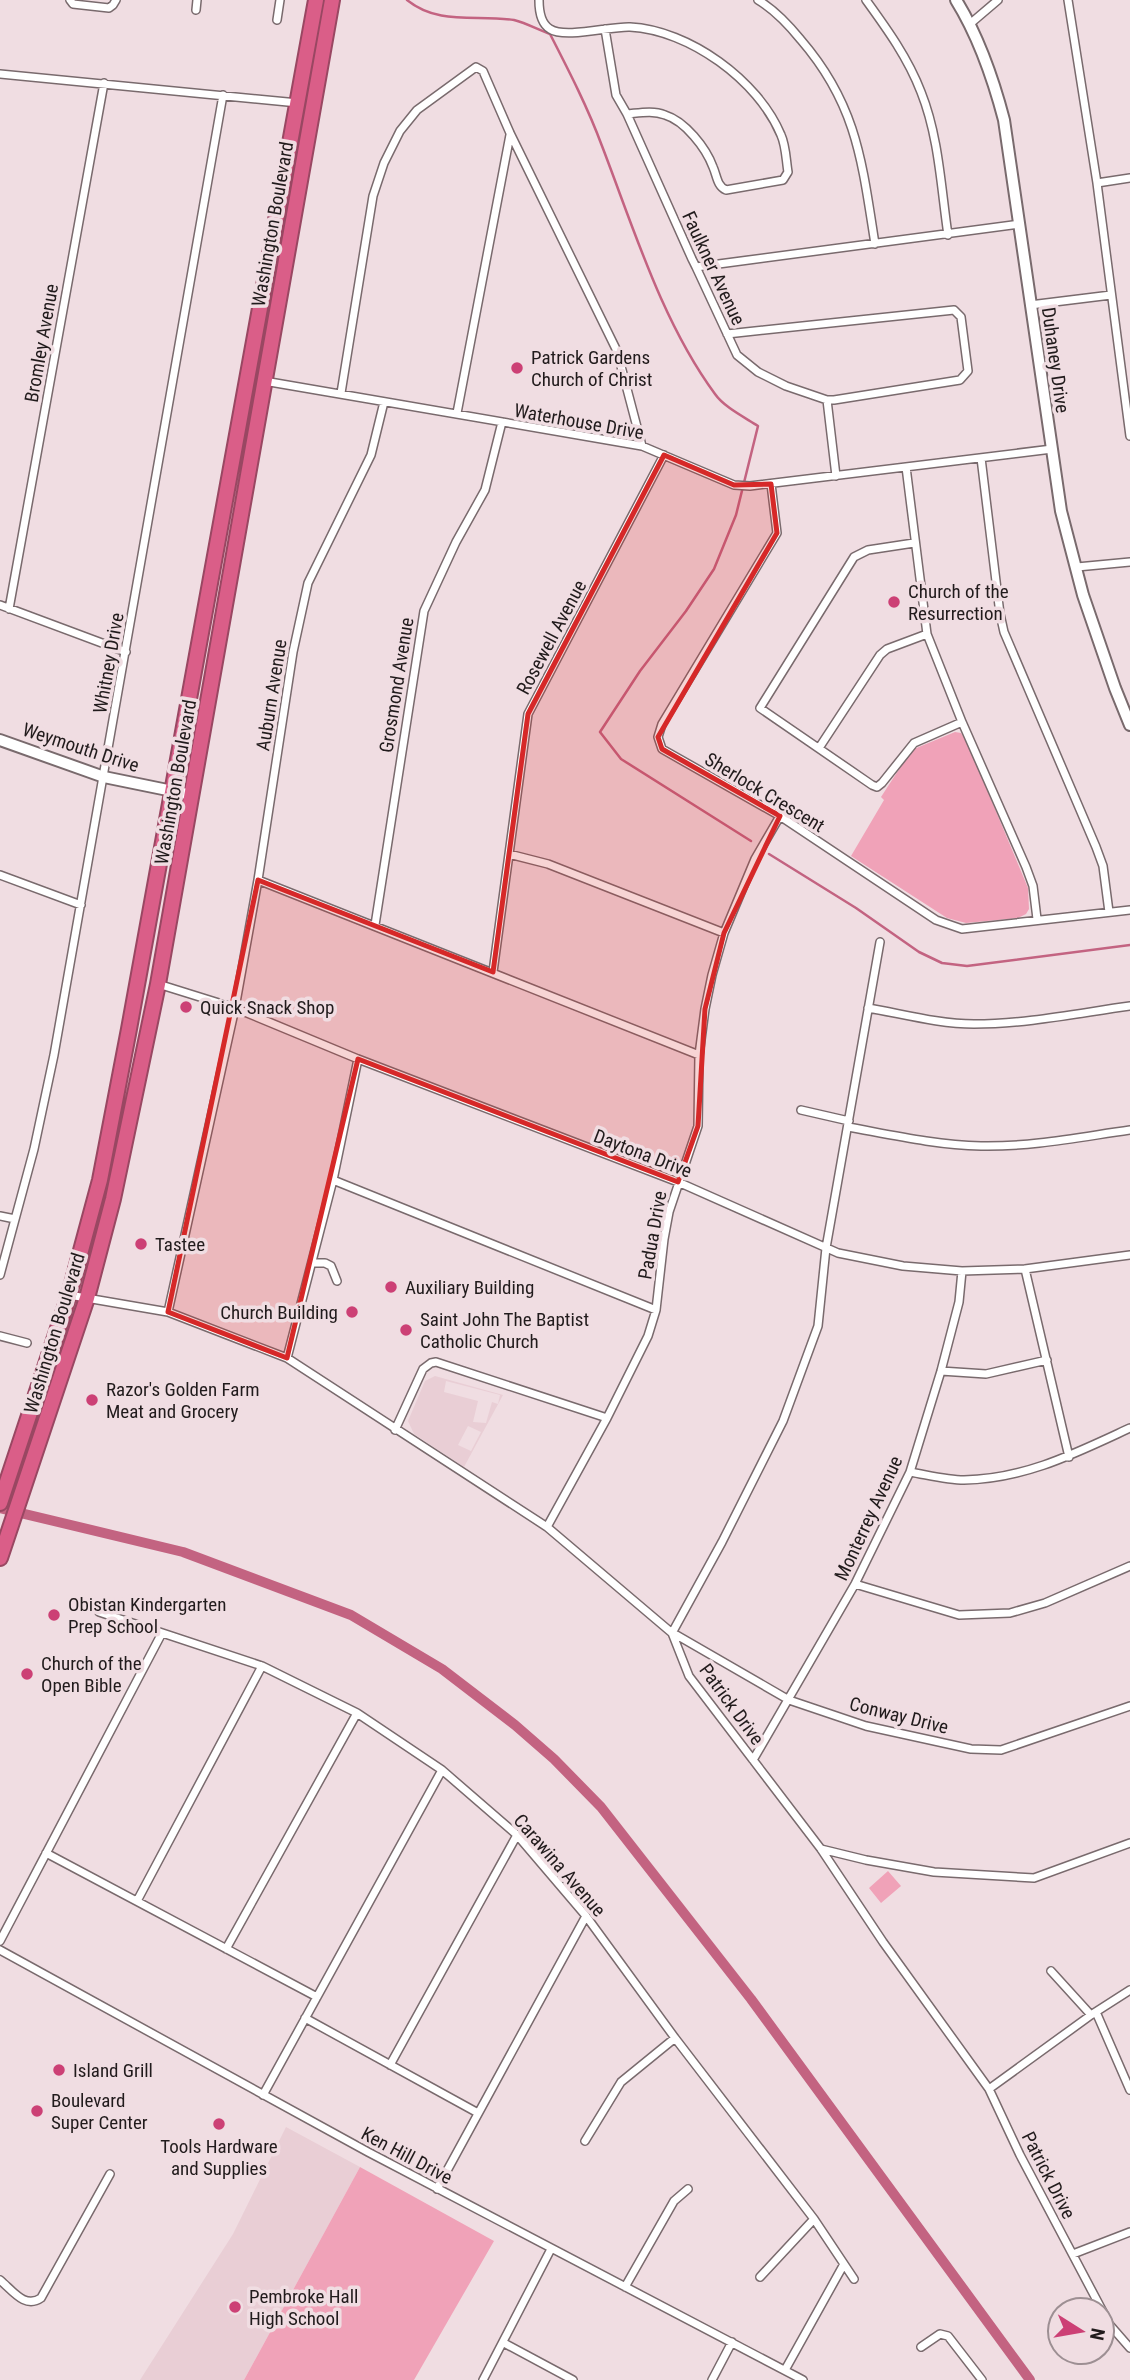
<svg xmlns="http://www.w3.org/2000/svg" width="1130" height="2380" viewBox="0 0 1130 2380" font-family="'Roboto Condensed',sans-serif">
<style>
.built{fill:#e9ced5;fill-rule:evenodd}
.green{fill:#f0a2b8}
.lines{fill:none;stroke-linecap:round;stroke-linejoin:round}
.stream{stroke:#c36381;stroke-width:2.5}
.canal{stroke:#c36381;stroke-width:10}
.street-casing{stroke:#796a6d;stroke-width:10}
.secondary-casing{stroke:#796a6d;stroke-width:14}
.highway-casing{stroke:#994762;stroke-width:18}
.street{stroke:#fff;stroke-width:7}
.secondary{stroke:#fff;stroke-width:10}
.highway{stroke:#da5e88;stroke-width:14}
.marked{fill:#d62828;fill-opacity:0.2;stroke:#d62828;stroke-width:5;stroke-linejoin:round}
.poi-dot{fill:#cc4075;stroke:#f0dde2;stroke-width:2.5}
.labels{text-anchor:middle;stroke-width:7;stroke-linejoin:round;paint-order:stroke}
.street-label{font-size:19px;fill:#211b1c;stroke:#f0dde2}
.poi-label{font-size:19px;fill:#211b1c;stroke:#f0dde2;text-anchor:start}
</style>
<rect width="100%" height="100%" fill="#f0dde2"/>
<!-- built -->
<path class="built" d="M435,1376l68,19 -39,72 -50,-33 -6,-13 17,-40zM446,1381l54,14 -2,9 -6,-2 -6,21 -13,-1 5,-21 -34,-9zM468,1426l13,6 -10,19 -13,-6z
M286,2127l74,40 -116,213h-104l93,-146z"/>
<!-- green -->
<path class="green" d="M955,732l6,1 6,9 61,146 1,21 -3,5 -8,4 -52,5 -19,-5 -96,-62 33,-56 -3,-3 28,-43 5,-5z
M888,1871l13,15 -20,17 -12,-15z
M360,2167l134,74 -80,139h-170z"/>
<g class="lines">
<!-- stream -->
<path class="stream" d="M407,0c32,26 70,14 107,20 12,3 25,10 36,14 19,37 38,74 52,112 32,83 60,176 113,248 9,13 29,23 43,32l-22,89 -22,54 -28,42 -46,60 -40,61 21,27 130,82
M769,854l87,54 63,44 23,11 25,3 163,-21"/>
<!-- canal -->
<path class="canal" d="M0,1508l183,44 168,63 91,54 73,56 39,34 47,48 150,192 279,381"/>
<!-- street casing -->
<g class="street-casing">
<path id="street" d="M70,0l3,4 36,4 4,-3 3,-5
M539,0c0,10 1,23 11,29 15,10 61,-3 80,-2 59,3 128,53 151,108 5,11 5,25 7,37l-5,8 -57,10c-9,-4 -9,-14 -13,-23 -7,-19 -28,-46 -48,-52 -12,-5 -26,-2 -38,-1
M758,0c17,10 30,24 43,40 56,65 61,122 74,204
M866,0c21,29 42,58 55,92 18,45 20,96 27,143
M1068,0l29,183 33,253
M196,10l1,-10
M277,20l3,-20
M971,23l27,-23
M605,29l11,66 11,19 65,145 4,8 41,88 21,17 28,14 41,14h7l126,-20 8,-9 -7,-54 -7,-7 -227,24
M0,74l298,29
M1097,183l33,-5
M696,267l324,-43
M1030,305l81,-10
M264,381l378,65 92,39 16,1 302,-37
M341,393l32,-197 11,-33 16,-32 17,-21 59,-43 7,4 27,62 107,218 25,95
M827,400l9,76
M457,413l53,-278
M981,458l19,156 4,18 92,215 7,19 6,46
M906,467l21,167 35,88 64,145 7,19 4,33
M771,484l6,49 -115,191 -4,13 4,12 118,67 156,104 26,9 168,-19
M914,543l-46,7 -14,7 -94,151 112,77 5,2 5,-4 32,-40 48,-21
M1077,567l53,-5
M0,605l126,47
M9,609l95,-526
M819,748l61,-93 7,-6 40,-15
M509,854l39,10 176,69
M0,875l81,30
M258,880l441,175
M375,925l49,-314 32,-69 29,-52 17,-68
M493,972l35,-258 136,-259
M158,984l77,24 123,51 320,123 160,71 65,13 59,5 63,-2 105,-14
M868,1008c35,6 71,16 106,16 52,0 105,-11 156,-18
M801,1110l48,11
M848,1127c44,8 88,18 133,19 50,1 99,-9 149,-16
M333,1180l323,130
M0,1216l15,3
M312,1263h13l6,3 6,15
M1025,1269l44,188
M0,1275l34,-126 20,-94 169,-960
M69,1295l99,17 119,46 260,169 125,106 17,43 132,173 62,93 106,147 31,66 82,155
M168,1312l67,-304 23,-128 35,-228 15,-69 63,-128 13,-53
M0,1336l27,7
M287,1358l46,-178 25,-121
M941,1371l45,3 61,-14
M395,1430l28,-61 8,-6 5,-1 171,56
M910,1472c18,3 37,8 54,8 61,-1 112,-27 166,-52
M547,1527l60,-109 41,-82 8,-26 8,-71 5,-27 29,-86 1,-71 6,-46 7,-34 12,-42 31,-74 25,-43
M855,1584l104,31 51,-2 35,-10 85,-37
M99,1612l163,54 95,47 85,57 75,65 69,81 89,122 139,181 40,60
M672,1633l50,-91 61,-121 35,-95 8,-78 54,-306
M673,1633l116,67 77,26 105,23 30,1 129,-44
M753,1760l102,-176 55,-112 31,-101 18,-69 3,-31
M821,1849l45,11 68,12 100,6 96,-35
M46,1853l271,144
M137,1901l125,-235
M0,1941l162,-308
M226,1949l131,-236
M0,1950l368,202 435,228
M1051,1971l40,44
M1096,2012l34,78
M305,2018l173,95
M390,2065l127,-230
M989,2089l102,-74 39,-25
M263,2095l179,-325
M585,2141l36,-59 54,-44
M437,2189l149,-273
M1073,2254l57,-22
M760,2277l54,-58
M0,2280c13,11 25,29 41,18l69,-124
M625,2287l49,-86 14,-12
M1102,2310l7,14 21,24
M504,2343l69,37
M921,2347l19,-13 8,2 34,44
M785,2370l59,-106
M483,2380l68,-131
M712,2380l20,-38"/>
</g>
<!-- secondary casing -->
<g class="secondary-casing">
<path id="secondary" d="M956,0c23,37 37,78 48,120l57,391 22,84 32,93 15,37
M0,740l104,37 88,18"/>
</g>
<!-- highway casing -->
<g class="highway-casing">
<path id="highway" d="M0,1503l69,-208 31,-115 29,-151 187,-1029
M0,1558l87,-260 26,-99 45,-215 174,-984"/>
</g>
<!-- street -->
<use href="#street" class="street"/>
<!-- secondary -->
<use href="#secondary" class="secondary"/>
<!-- highway -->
<use href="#highway" class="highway"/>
</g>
<!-- marked area -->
<path class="marked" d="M664,455l70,30 37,-1 6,49 -119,204 4,12 118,67 -56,117 -19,76 -7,117 -20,56 -320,-123 -71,299 -119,-46 90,-432 235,92 35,-258z"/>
<!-- markers -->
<g class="poi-dot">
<circle cx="517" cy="368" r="7"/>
<circle cx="894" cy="602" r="7"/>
<circle cx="186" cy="1007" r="7"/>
<circle cx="141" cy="1244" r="7"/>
<circle cx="391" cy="1287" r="7"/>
<circle cx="352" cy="1312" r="7"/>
<circle cx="406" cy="1330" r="7"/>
<circle cx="92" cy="1400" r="7"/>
<circle cx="54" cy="1615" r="7"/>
<circle cx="27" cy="1674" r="7"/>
<circle cx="59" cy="2070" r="7"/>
<circle cx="37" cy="2111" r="7"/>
<circle cx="219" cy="2124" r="7"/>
<circle cx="235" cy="2307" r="7"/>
</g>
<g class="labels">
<!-- street labels -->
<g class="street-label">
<text transform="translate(272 224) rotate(-80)" y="7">Washington Boulevard</text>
<text transform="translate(714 268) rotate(65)" y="7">Faulkner Avenue</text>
<text transform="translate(41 343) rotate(-80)" y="7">Bromley Avenue</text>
<text transform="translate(1056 360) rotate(82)" y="7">Duhaney Drive</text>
<text transform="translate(579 421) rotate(10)" y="7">Waterhouse Drive</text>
<text transform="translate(551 637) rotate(-62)" y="7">Rosewell Avenue</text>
<text transform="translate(108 663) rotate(-80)" y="7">Whitney Drive</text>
<text transform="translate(396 685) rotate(-81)" y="7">Grosmond Avenue</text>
<text transform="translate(271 695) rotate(-81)" y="7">Auburn Avenue</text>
<text transform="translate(81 747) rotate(18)" y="7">Weymouth Drive</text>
<text transform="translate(175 782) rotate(-80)" y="7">Washington Boulevard</text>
<text transform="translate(765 792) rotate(31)" y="7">Sherlock Crescent</text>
<text transform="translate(643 1153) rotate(21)" y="7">Daytona Drive</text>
<text transform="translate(652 1235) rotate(-80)" y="7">Padua Drive</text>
<text transform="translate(54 1333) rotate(-73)" y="7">Washington Boulevard</text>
<text transform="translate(868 1518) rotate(-65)" y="7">Monterrey Avenue</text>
<text transform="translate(732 1704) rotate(54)" y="7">Patrick Drive</text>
<text transform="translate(899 1715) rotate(14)" y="7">Conway Drive</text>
<text transform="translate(560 1865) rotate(49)" y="7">Carawina Avenue</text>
<text transform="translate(407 2155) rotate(28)" y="7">Ken Hill Drive</text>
<text transform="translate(1049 2175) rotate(63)" y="7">Patrick Drive</text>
</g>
<!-- poi labels -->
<g class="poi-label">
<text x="531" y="364">Patrick Gardens<tspan x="531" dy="22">Church of Christ</tspan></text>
<text x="908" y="598">Church of the<tspan x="908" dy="22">Resurrection</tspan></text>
<text x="200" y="1014">Quick Snack Shop</text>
<text x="155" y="1251">Tastee</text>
<text x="405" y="1294">Auxiliary Building</text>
<text x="338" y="1319" text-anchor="end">Church Building</text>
<text x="420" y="1326">Saint John The Baptist<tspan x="420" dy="22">Catholic Church</tspan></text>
<text x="106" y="1396">Razor's Golden Farm<tspan x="106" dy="22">Meat and Grocery</tspan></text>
<text x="68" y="1611">Obistan Kindergarten<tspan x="68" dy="22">Prep School</tspan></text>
<text x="41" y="1670">Church of the<tspan x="41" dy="22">Open Bible</tspan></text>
<text x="73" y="2077">Island Grill</text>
<text x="51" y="2107">Boulevard<tspan x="51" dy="22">Super Center</tspan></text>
<text x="219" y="2153" text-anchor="middle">Tools Hardware<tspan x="219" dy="22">and Supplies</tspan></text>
<text x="249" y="2303">Pembroke Hall<tspan x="249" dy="22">High School</tspan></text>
</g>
</g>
<!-- north arrow -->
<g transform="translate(1081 2331) rotate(101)"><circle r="33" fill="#f0dde2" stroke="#9d8f93" stroke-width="2"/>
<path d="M0-5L12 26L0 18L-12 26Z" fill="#cc4075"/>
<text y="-10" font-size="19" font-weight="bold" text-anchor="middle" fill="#211b1c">N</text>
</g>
</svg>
